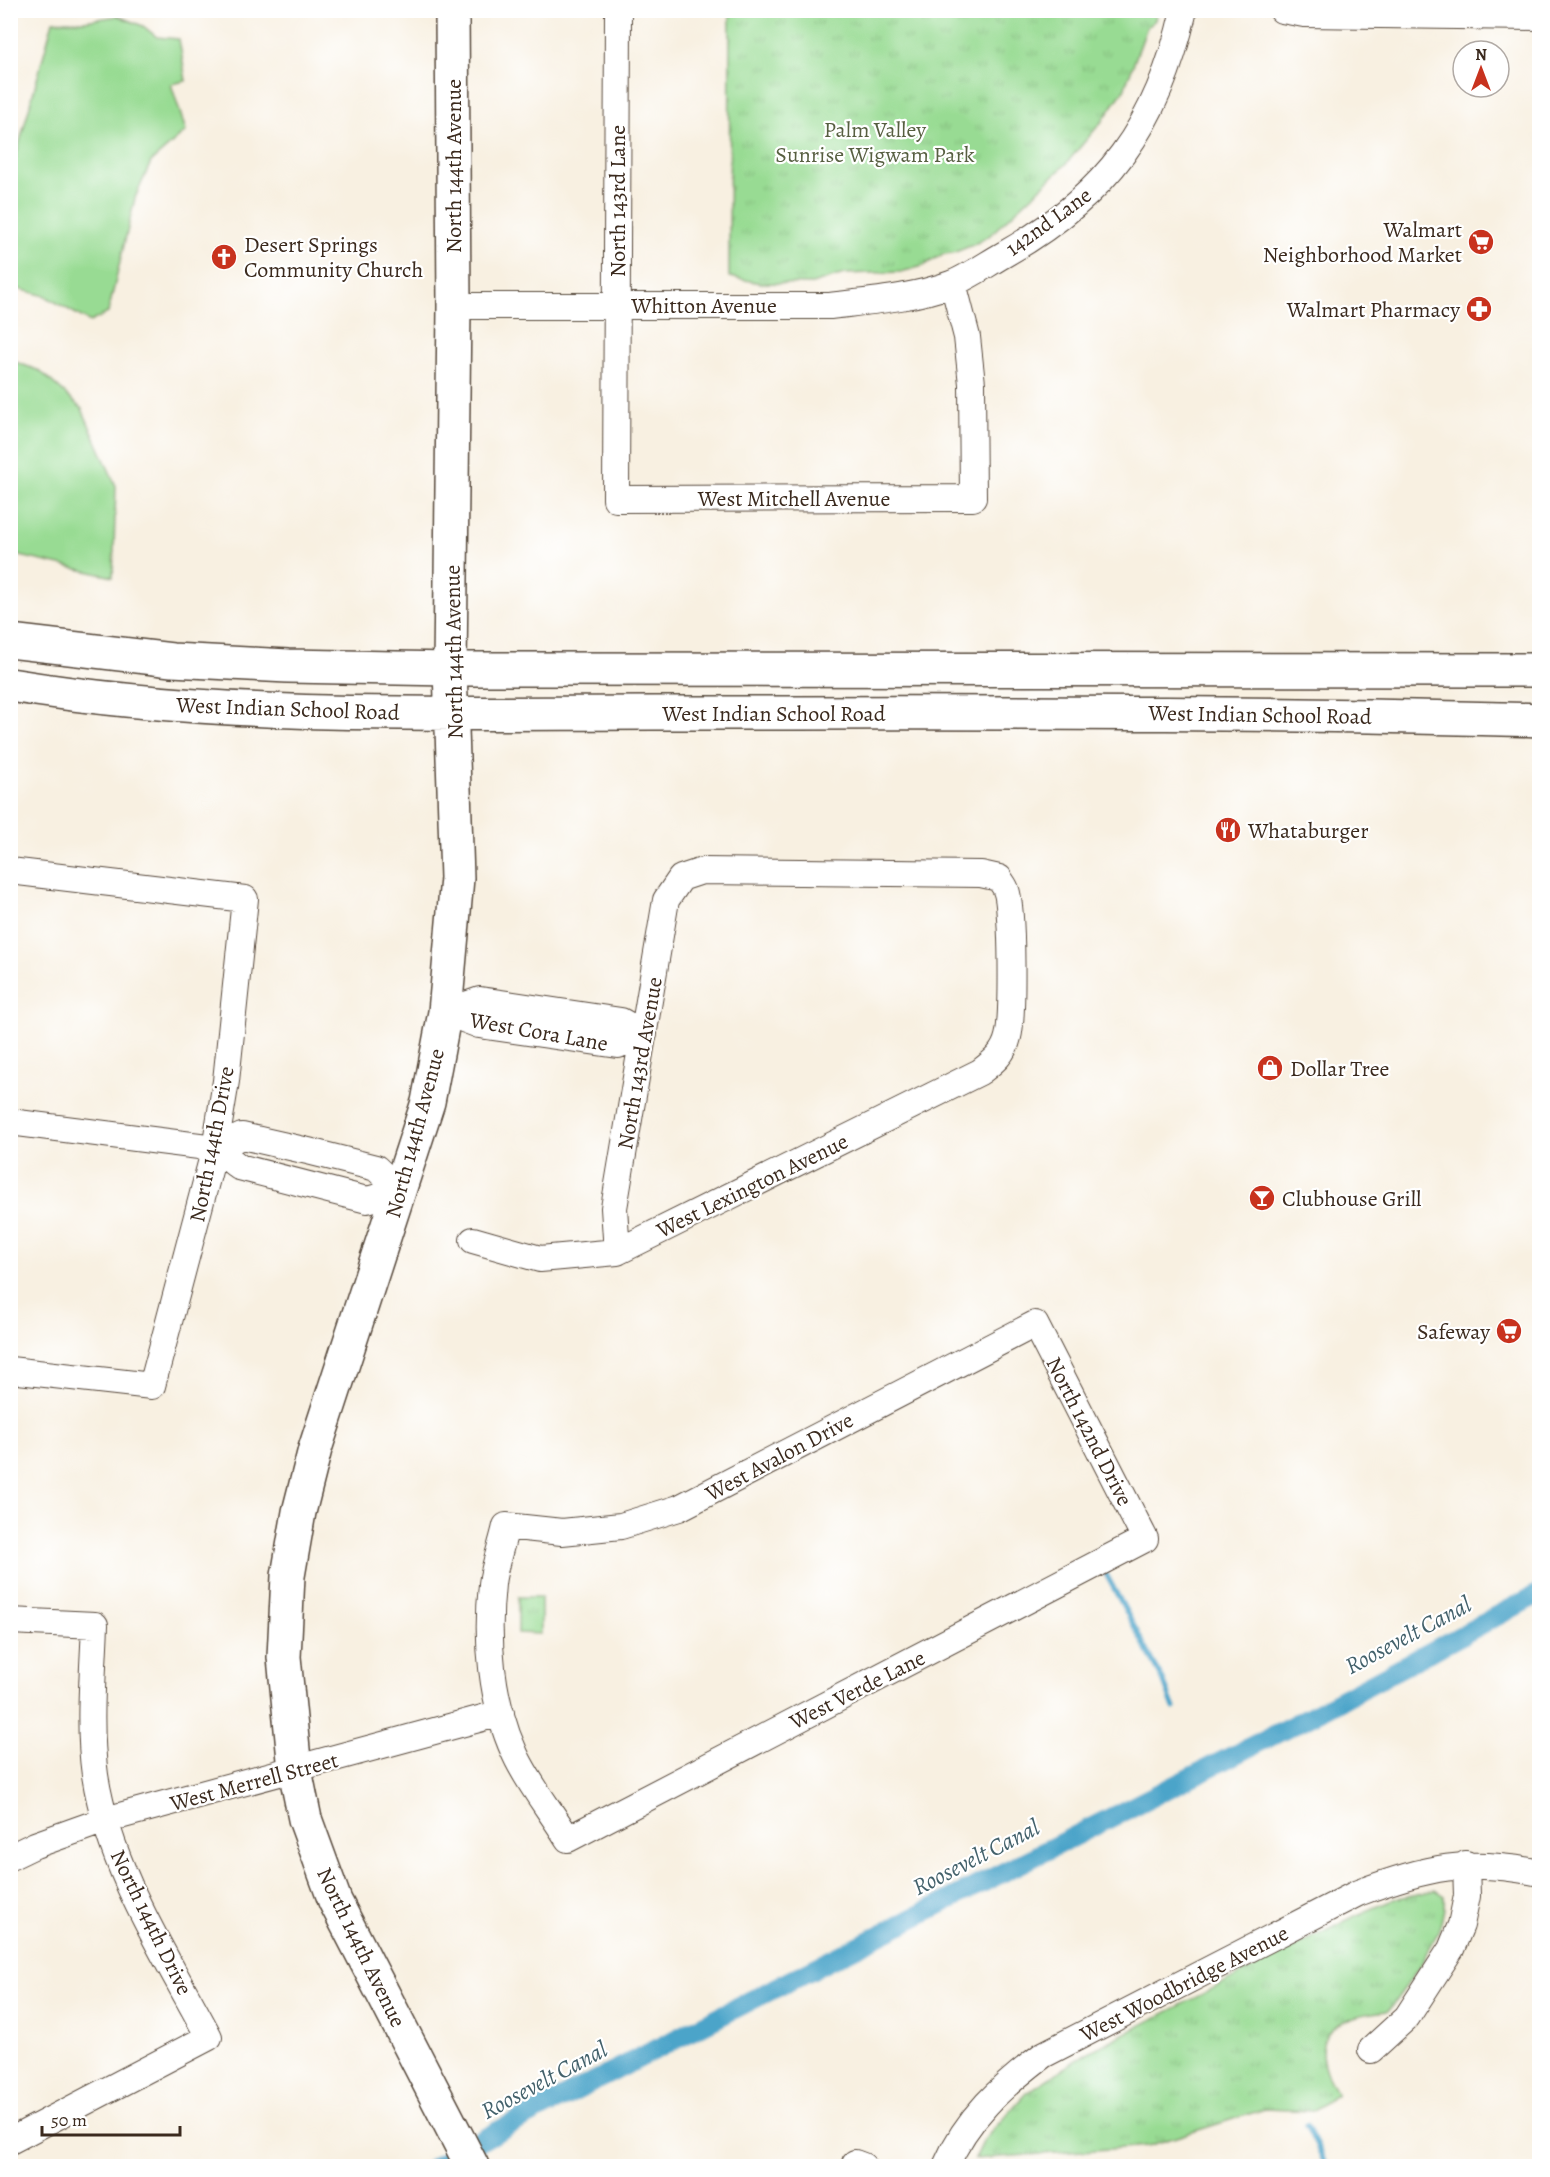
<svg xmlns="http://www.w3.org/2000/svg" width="1550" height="2177" viewBox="0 0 1550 2177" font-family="Alegreya,serif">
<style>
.grass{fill:#98db93;stroke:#6a8258;stroke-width:1.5}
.park{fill:url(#park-tufts);stroke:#6a8258;stroke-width:1.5}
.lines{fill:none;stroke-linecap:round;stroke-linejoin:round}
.stream{stroke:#4ca4c9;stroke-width:5}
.canal{stroke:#4ca4c9;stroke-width:20}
.minor-casing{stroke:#57483b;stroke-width:28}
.major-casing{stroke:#57483b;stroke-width:36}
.minor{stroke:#fff;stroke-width:26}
.major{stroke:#fff;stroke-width:33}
.labels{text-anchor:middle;stroke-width:4.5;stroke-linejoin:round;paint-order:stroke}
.park-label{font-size:22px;fill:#575f41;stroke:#fff}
.street-label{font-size:22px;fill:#3b2a1e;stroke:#fff}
.poi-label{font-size:22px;fill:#3b2a1e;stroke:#fff;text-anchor:start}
.water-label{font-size:24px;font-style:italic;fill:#43616b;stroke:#fff}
</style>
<defs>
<pattern id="park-tufts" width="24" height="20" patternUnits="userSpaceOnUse" patternTransform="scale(1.5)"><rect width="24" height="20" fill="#98db93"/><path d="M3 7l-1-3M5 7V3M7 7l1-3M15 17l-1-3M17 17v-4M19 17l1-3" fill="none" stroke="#84bc7e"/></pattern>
</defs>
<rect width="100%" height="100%" fill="#fff"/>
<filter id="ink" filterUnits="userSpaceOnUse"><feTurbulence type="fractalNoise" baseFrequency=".0167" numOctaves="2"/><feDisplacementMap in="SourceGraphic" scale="12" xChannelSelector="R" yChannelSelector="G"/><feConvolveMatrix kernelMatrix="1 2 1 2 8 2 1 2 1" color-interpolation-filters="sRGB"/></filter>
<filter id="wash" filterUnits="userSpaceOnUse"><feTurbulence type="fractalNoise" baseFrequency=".008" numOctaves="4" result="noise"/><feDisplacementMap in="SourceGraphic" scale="24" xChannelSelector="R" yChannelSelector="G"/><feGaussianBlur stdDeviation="1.35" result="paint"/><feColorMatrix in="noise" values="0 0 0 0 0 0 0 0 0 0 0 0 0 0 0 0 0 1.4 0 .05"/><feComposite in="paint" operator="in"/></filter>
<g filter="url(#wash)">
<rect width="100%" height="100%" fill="#f8f0e1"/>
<!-- grass -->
<path class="grass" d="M118,16l25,10 14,11 22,2 7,42 -15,3 15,47 -35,31 -16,36 -27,115 -18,9 -45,-26 -34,-9v-113l42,-153h31z
M10,360l30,11 42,38 34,77 -3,91 -102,-23z"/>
<!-- park -->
<path class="park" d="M730,11v-1l427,1 -2,9 -8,7 -23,63 -21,30 -38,45 -76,71 -16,9 -20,8 -10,1 -20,12 -22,6 -57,2 -32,10 -51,-1 -32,-6z
M518,1597h23v37l-23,-1z
M1435,1890l9,6c4,38 -35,86 -56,115 -58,5 -85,26 -51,83l-24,17 -48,-2 -117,37 -173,13 9,-19 42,-47 61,-40 270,-138 38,-16z"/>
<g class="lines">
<!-- stream -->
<path class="stream" d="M1106,1574l57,106 11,28
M1306,2125l21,41"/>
<!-- canal -->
<path class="canal" d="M436,2166l60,-34 238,-123 573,-291 233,-125"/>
</g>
</g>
<g filter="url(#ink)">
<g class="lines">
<!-- minor casing -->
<g class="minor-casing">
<path id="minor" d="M618,10l-2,489 357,-1 -1,-114 -5,-47 -14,-54
M1282,10l22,4 236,3
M454,306h376c41,-5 83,-8 121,-22 18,-7 36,-20 52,-29 104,-59 155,-129 181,-245
M10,871l235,28 -19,182 -11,67 -63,238 -142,-16
M445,1012l35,-12 141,21 23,13
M445,1012l34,13 139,20 26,-11
M10,1122l205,26 24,19 128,33 33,-9
M215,1148l27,-12 66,15 68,17 24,23
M473,1240l67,19 77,-7 363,-180c13,-10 24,-18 28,-35 5,-18 5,-131 -2,-147 -1,-4 -5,-8 -7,-12l-18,-4 -279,-3 -21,7 -15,22 -52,308 3,44
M1035,1324l110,215 -577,300c-17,-28 -40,-56 -53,-85 -24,-52 -29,-114 -23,-170 2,-19 10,-39 14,-58l56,6 59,-6 58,-18z
M10,1621l85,4c-2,50 -7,101 0,150 15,96 70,179 114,262l-199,104
M10,1857l25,-12 70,-25 396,-107
M1371,2050l36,-33 44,-68 10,-24 6,-29 -1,-32
M855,2163l8,3
M946,2166c21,-49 55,-79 97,-111l315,-162c68,-26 109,-35 182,-20"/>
</g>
<!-- major casing -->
<g class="major-casing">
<path id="major" d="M452,10l2,296 -4,363 7,209 -12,134 -17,90 -113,347 -16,63 -11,64 -4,81 11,113 10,49 30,82 137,265
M10,641l162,19 116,6 162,3 1090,1
M10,685c214,35 430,28 645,28 295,0 590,-2 885,7"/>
</g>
<!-- minor -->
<use href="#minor" class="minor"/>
<!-- major -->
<use href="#major" class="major"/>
</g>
</g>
<!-- icons -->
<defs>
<g id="supermarket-disc" transform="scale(1.35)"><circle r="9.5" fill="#c8321e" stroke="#fff"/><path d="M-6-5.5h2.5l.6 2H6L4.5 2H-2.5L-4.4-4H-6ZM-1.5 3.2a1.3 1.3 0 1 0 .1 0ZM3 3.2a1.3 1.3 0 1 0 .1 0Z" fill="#fff"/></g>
<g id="church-disc" transform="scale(1.35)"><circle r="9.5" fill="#c8321e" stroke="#fff"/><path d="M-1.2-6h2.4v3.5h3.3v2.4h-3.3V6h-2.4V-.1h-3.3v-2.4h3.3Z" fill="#fff"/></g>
<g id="pharmacy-disc" transform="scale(1.35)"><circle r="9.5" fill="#c8321e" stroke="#fff"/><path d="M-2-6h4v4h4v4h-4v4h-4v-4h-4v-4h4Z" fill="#fff"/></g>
<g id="restaurant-disc" transform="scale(1.35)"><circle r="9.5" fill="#c8321e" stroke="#fff"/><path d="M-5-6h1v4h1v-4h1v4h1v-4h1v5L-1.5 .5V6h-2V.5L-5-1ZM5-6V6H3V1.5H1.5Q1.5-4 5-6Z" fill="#fff"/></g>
<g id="shop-disc" transform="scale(1.35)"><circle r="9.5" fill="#c8321e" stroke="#fff"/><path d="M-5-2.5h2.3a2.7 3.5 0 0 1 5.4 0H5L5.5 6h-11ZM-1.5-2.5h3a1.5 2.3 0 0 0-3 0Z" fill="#fff"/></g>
<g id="bar-disc" transform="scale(1.35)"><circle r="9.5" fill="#c8321e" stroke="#fff"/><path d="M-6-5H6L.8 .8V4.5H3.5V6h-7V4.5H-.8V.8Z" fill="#fff"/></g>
</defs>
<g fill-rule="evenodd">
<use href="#supermarket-disc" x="1481" y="242"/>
<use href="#church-disc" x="224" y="257"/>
<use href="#pharmacy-disc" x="1479" y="309"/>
<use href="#restaurant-disc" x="1228" y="830"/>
<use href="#shop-disc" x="1270" y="1068"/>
<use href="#bar-disc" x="1262" y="1198"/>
<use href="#supermarket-disc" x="1509" y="1331"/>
</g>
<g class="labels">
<!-- park labels -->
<g class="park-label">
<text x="875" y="137">Palm Valley<tspan x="875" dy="25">Sunrise Wigwam Park</tspan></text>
</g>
<!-- street labels -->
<g class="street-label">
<text transform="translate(453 166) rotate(-90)" y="8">North 144th Avenue</text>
<text transform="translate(617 201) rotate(-90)" y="8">North 143rd Lane</text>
<text transform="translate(1048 221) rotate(-36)" y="8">142nd Lane</text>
<text x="704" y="313">Whitton Avenue</text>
<text x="794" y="506">West Mitchell Avenue</text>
<text transform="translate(453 652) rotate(-91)" y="8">North 144th Avenue</text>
<text transform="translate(288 708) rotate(2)" y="8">West Indian School Road</text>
<text x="774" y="721">West Indian School Road</text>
<text transform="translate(1260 714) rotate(1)" y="8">West Indian School Road</text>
<text transform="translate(539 1031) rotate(10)" y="8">West Cora Lane</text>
<text transform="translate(639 1063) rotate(-80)" y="8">North 143rd Avenue</text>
<text transform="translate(414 1133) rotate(-75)" y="8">North 144th Avenue</text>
<text transform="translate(211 1144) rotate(-79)" y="8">North 144th Drive</text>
<text transform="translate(752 1185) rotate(-26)" y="8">West Lexington Avenue</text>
<text transform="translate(1090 1431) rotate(63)" y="8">North 142nd Drive</text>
<text transform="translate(779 1456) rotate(-28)" y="8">West Avalon Drive</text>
<text transform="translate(857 1689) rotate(-27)" y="8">West Verde Lane</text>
<text transform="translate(254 1781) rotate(-15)" y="8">West Merrell Street</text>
<text transform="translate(152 1922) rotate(64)" y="8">North 144th Drive</text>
<text transform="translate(362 1947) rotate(64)" y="8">North 144th Avenue</text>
<text transform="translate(1184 1983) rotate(-27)" y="8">West Woodbridge Avenue</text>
</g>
<!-- poi labels -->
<g class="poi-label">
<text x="1462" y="237" text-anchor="end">Walmart<tspan x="1462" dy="25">Neighborhood Market</tspan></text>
<text x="244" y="252">Desert Springs<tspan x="244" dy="25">Community Church</tspan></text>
<text x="1460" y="317" text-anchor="end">Walmart Pharmacy</text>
<text x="1248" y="838">Whataburger</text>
<text x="1290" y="1076">Dollar Tree</text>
<text x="1282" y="1206">Clubhouse Grill</text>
<text x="1490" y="1339" text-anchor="end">Safeway</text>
</g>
<!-- water labels -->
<g class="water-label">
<text transform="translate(1408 1635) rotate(-28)" y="8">Roosevelt Canal</text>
<text transform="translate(976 1857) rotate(-27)" y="8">Roosevelt Canal</text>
<text transform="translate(544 2080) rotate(-28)" y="8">Roosevelt Canal</text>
</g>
</g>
<!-- margin -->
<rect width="1550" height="2177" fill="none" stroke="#fff" stroke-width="36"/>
<!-- north arrow -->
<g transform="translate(1481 69)"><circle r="28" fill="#ffffff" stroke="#b1aaa5" stroke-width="1.5"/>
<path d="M0-4.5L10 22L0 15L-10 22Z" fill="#c8321e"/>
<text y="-9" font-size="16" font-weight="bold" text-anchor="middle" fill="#3b2a1e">N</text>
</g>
<!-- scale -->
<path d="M42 2126v9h138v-9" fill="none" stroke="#3b2a1e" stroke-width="3"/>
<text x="51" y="2126" font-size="18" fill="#3b2a1e" stroke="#ffffff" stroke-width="4.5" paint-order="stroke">50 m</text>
</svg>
